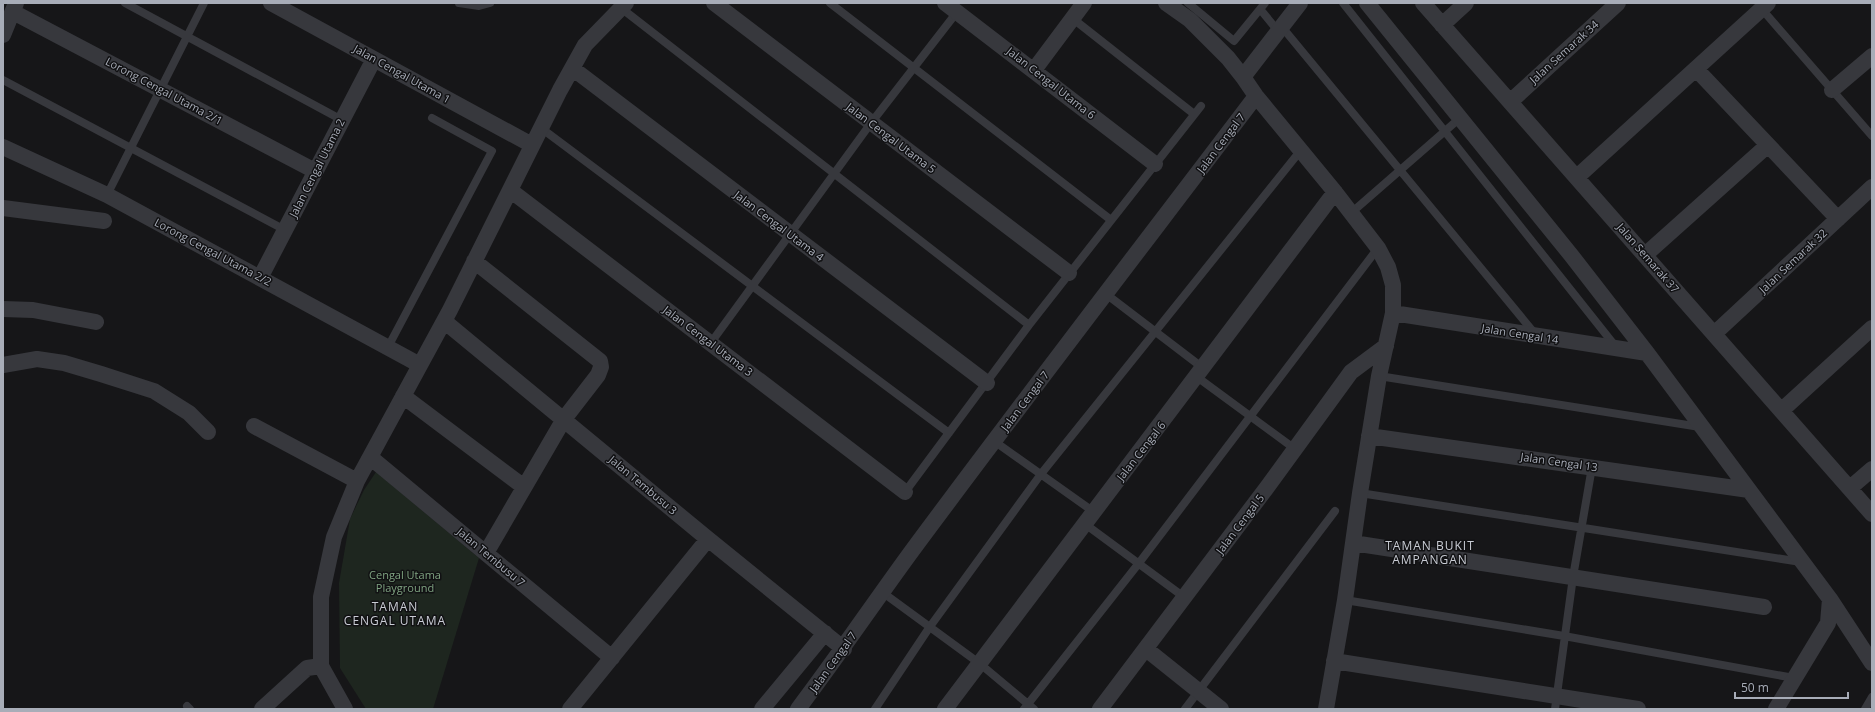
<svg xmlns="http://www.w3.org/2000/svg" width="1875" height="712" viewBox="0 0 1875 712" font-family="'Open Sans',sans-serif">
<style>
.green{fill:#1e261f}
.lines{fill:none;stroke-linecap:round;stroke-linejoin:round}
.lane{stroke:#37383d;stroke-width:8}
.street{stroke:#37383d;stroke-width:16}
.labels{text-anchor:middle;stroke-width:3;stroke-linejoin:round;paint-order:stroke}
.street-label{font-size:11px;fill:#a8adb8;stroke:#111113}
.park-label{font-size:11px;fill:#7fa381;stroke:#111113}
.neighbourhood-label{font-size:12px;letter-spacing:1px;fill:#c9ccd4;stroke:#111113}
</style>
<rect width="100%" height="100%" fill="#161618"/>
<!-- green -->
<path class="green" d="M376,472l103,86 -46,151h-67l-26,-41 -1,-85 11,-64 14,-29z"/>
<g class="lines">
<!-- lane -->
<path class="lane" d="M125,3l217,117
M459,3l20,3 11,-3
M830,3l281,217
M1188,3l46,38 31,-38
M1343,3l273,344
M1760,7l112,129
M621,8l408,317
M1260,9l18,22
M1072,18l122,96
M1282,27l254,308
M3,80l282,150
M541,128l408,305
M107,195l97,-192
M1351,213l109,-95
M1106,294l97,74
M710,344l161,-221 86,-111
M388,347l104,-196 -60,-33
M1379,376l321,51
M1197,377l98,72
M994,441l100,71
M905,492l124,-167 172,-219
M1360,493l441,69
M1085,524l99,73
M882,592l97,71 55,46
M1345,600l219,36 230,42
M187,706l3,3
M875,709l54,-81 112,-154 260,-324
M1024,709l115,-146 239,-315
M1185,709l150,-198
M1555,709l18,-132 19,-110
M1865,709l7,-12"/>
<!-- street -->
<path class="street" d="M271,3l261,142
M714,3l355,270
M945,3l210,161
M1166,3l24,17 38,38 15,19 13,19 79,96 43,56 10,19 5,18v28l-14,63 -19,117 -15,107 -19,109
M1367,3l204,252 76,98 183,246 -2,24 -52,86
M1423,3l449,511
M13,12l302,159
M1442,25l24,-22
M3,35l13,-32
M572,68l415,315
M1696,69l142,150
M1034,70l50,-67
M1243,77l57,-74
M1832,90l40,-34
M1510,102l108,-99
M3,147l104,48 313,170
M1577,177l191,-174
M510,190l395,302
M3,208l101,13
M1645,255l123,-110
M474,261l126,100 1,6 -3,8 -34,44 -78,134
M260,278l114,-219
M3,309l30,1 63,12
M1393,313l254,40
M444,321l264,218 136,110
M1714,334l158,-147
M3,365l34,-6 27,4 37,11 53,17 35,22 19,19
M403,396l121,91
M1782,410l90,-82
M254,426l103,55
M1369,436l380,54
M370,457l242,201
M1850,488l22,-19
M1353,543l411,64
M1830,599l42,64
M1146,649l75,60
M1334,661l304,48
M262,709l45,-41 14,-2
M345,709l-24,-43v-69l13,-60 23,-56 93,-171 110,-220 25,-45 41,-42
M570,709l138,-170
M762,709l63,-76
M798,709c41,-54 79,-111 119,-165 112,-151 226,-299 339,-448
M945,709l390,-517
M1100,709l168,-223 83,-114 35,-26"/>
</g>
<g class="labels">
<!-- street labels -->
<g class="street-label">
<text transform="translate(1564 52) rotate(-42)" y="4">Jalan Semarak 34</text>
<text transform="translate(402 74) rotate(29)" y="4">Jalan Cengal Utama 1</text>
<text transform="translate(1051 83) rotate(38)" y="4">Jalan Cengal Utama 6</text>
<text transform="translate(164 91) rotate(28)" y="4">Lorong Cengal Utama 2/1</text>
<text transform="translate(891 138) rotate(37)" y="4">Jalan Cengal Utama 5</text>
<text transform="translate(1221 143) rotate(-53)" y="4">Jalan Cengal 7</text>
<text transform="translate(317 168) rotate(-63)" y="4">Jalan Cengal Utama 2</text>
<text transform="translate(779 226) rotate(37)" y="4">Jalan Cengal Utama 4</text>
<text transform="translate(213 252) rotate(28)" y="4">Lorong Cengal Utama 2/2</text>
<text transform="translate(1648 258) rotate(49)" y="4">Jalan Semarak 37</text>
<text transform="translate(1793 261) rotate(-43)" y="4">Jalan Semarak 32</text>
<text transform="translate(1520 334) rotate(9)" y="4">Jalan Cengal 14</text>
<text transform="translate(708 341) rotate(37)" y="4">Jalan Cengal Utama 3</text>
<text transform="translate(1025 401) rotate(-53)" y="4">Jalan Cengal 7</text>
<text transform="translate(1141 451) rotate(-52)" y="4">Jalan Cengal 6</text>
<text transform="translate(1559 462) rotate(8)" y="4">Jalan Cengal 13</text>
<text transform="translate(643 485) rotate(40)" y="4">Jalan Tembusu 3</text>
<text transform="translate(1240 524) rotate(-53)" y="4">Jalan Cengal 5</text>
<text transform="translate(491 557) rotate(40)" y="4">Jalan Tembusu 7</text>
<text transform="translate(833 662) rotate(-54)" y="4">Jalan Cengal 7</text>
</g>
<!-- park labels -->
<g class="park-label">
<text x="405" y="579">Cengal Utama<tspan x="405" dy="13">Playground</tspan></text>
</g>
<!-- neighbourhood labels -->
<g class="neighbourhood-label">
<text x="1430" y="550">TAMAN BUKIT<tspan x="1430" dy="14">AMPANGAN</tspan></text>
<text x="395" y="611">TAMAN<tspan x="395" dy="14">CENGAL UTAMA</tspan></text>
</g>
</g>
<!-- border -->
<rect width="1875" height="712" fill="none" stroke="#a8adb8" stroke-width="8"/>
<!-- scale -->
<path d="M1735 692v6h113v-6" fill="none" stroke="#a8adb8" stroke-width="2"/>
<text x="1741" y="692" font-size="12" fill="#a8adb8" stroke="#111113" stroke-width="3" paint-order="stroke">50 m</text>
</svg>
